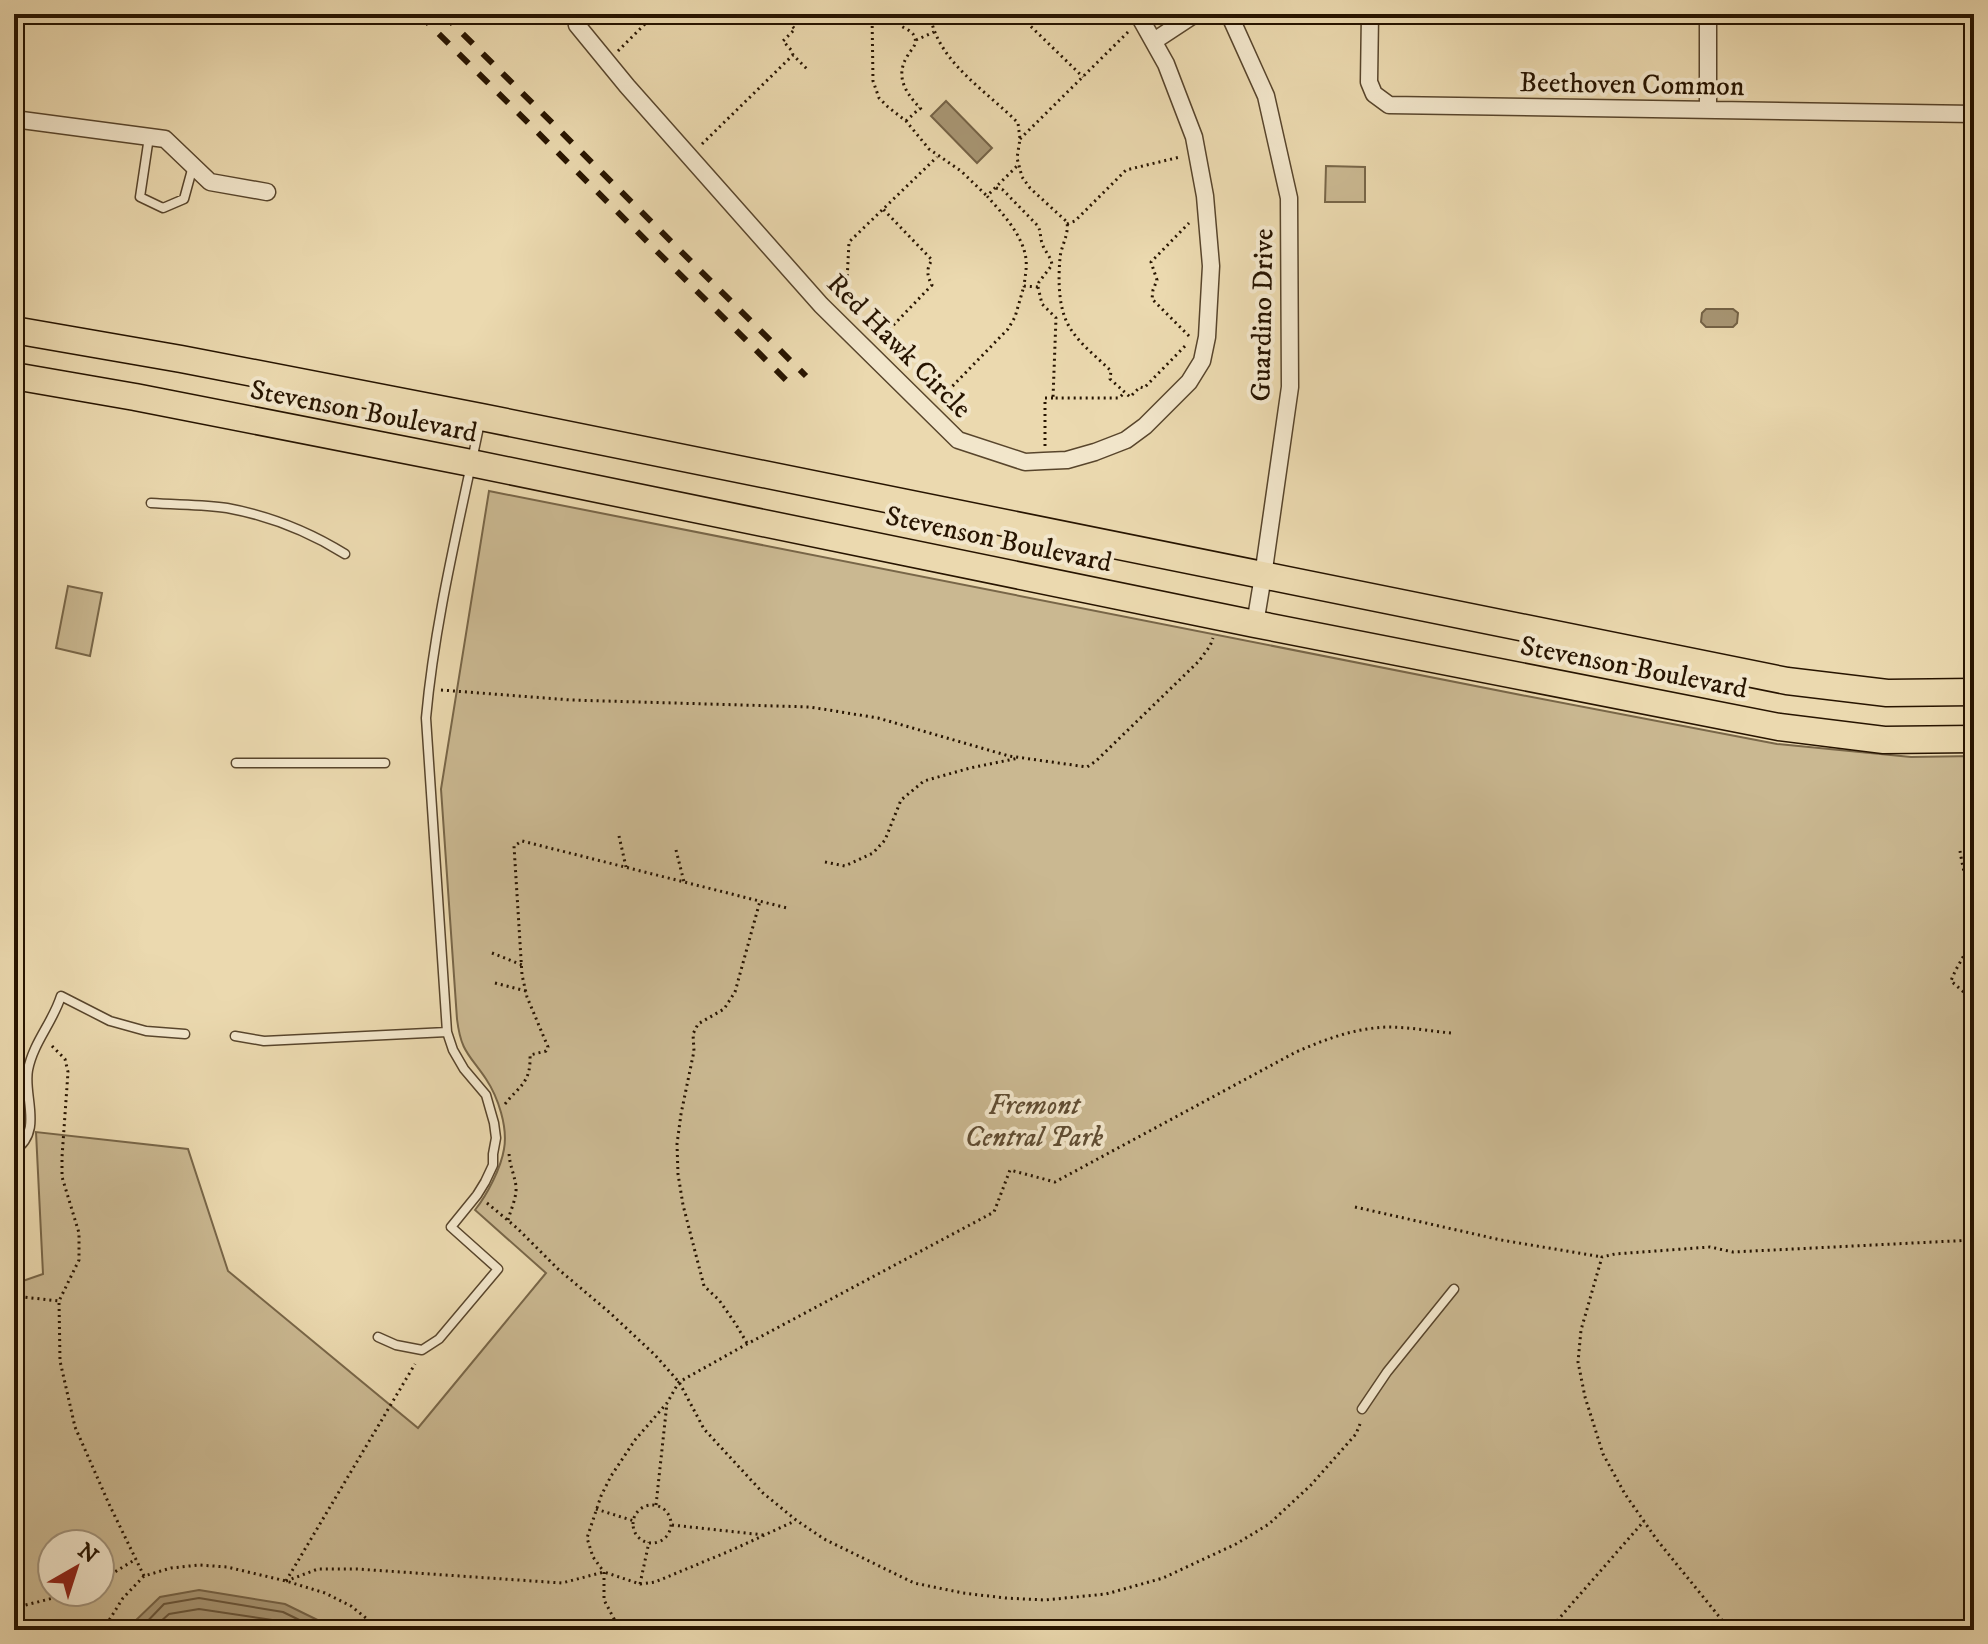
<svg xmlns="http://www.w3.org/2000/svg" width="1988" height="1644" viewBox="0 0 1988 1644" font-family="'IM FELL DW Pica',serif">
<style>
.green{fill:#cab891;stroke:#786648;stroke-width:2;fill-rule:evenodd}
.water{fill:#a89674;stroke:#746246;stroke-width:2}
.lines{fill:none;stroke-linecap:round;stroke-linejoin:round}
.shore{stroke:#68553a;stroke-width:2}
.lane-casing{stroke:#58452c;stroke-width:11}
.street-casing{stroke:#58452c;stroke-width:19}
.primary-casing{stroke:#271400;stroke-width:29}
.path{stroke:#271400;stroke-width:3;stroke-dasharray:2 4;stroke-linecap:butt}
.lane{stroke:#f2e6cb;stroke-width:8}
.street{stroke:#f2e6cb;stroke-width:16}
.primary{stroke:#ebd9af;stroke-width:26}
.rail{stroke:#271400;stroke-width:6;stroke-dasharray:14 14;stroke-linecap:butt}
.labels{text-anchor:middle;stroke-width:8;stroke-linejoin:round;paint-order:stroke}
.street-label{font-size:28px;fill:#271400;stroke:#f2e6cb}
.park-label{font-size:28px;font-style:italic;fill:#604d33;stroke:#f2e6cb}
</style>
<rect width="100%" height="100%" fill="#ebd9af"/>
<filter id="stains"><feTurbulence type="fractalNoise" baseFrequency=".0025" numOctaves="4"/><feColorMatrix values="0 0 0 0 .2 0 0 0 0 .09 0 0 0 0 .02 0 0 0 .5 -.17"/></filter>
<radialGradient id="worn" r=".72"><stop offset=".6" stop-color="#630" stop-opacity="0"/><stop offset="1" stop-color="#630" stop-opacity=".3"/></radialGradient>
<!-- green -->
<path class="green" d="M1326,166l39,1v35h-40z
M489,491l1032,204 256,49 134,13 63,-1v874h-1960v-346l29,-10 -7,-142 152,17 40,122 190,157 128,-155 -71,-63c12,-15 26,-42 29,-61 4,-22 -6,-52 -18,-70 -17,-25 -25,-27 -29,-60l-16,-230zM52,1544h48v48h-48z
M68,586l34,7 -12,63 -34,-8z"/>
<!-- water -->
<path class="water" d="M946,101l46,47 -15,15 -46,-47z
M1706,309h27l5,4 -1,10 -4,4h-27l-5,-5 1,-9z
M199,1590l86,14 53,26h-208l5,-9 25,-24z"/>
<g class="lines">
<!-- shore -->
<path class="shore" d="M139,1630l25,-26 35,-6 84,14 37,18
M151,1630l18,-16 30,-5 80,12 18,9
M169,1630c18,-18 65,-4 88,0"/>
<!-- lane casing -->
<g class="lane-casing">
<path id="lane" d="M149,137l-9,60 23,11 21,-9 9,-33
M151,503c25,2 52,1 76,5 43,8 81,23 118,46
M236,763h149
M235,1036l29,5 183,-9
M14,1151c30,-19 9,-55 14,-81 5,-27 25,-48 33,-74l49,25 36,10 39,3
M378,1337l18,8 26,5 17,-11 59,-70 -47,-42 26,-32 8,-13 8,-17v-11l3,-16 -2,-15 -8,-28 -22,-26 -11,-19 -6,-18 -21,-314c9,-100 34,-198 54,-296
M1362,1409l25,-37 67,-83"/>
</g>
<!-- street casing -->
<g class="street-casing">
<path id="street" d="M575,14l2,11 50,61 194,219 137,135 67,22 19,-1 23,-1 28,-8 31,-12 19,-14 44,-44 13,-21 5,-24 4,-71 -6,-70 -11,-59 -28,-73 -28,-50
M1229,14l37,82 23,102 1,189 -27,189 -8,48
M1370,14l-1,68 5,12 15,11 585,9
M1154,41l41,-27
M1708,110v-96
M14,119l151,20 45,43 57,10"/>
</g>
<!-- primary casing -->
<g class="primary-casing">
<path id="primary" d="M14,330l167,29 300,58 1306,264 100,12 87,-1
M14,376l121,21 336,66 784,161 524,103 105,13 90,-1"/>
</g>
<!-- path -->
<path class="path" d="M780,14l15,15 -12,12 9,10 1,4
M872,14l1,67 6,17 9,9 18,14 23,28 32,22 26,25
M930,14c7,48 57,77 88,109l2,16 -3,19 5,19 8,11 37,34c2,13 -6,24 -7,36 -2,23 -2,54 12,73 10,15 26,27 39,40l-1,8 20,18 10,-10 4,1 43,-44
M1018,14l65,63
M742,17l3,-3
M873,19l26,-1 2,8c5,3 13,6 14,12 2,7 -4,12 -7,17 -15,23 0,41 16,57
M916,40l18,-8
M618,51l37,-37
M906,121l14,-13
M1020,139l108,-107
M702,144l91,-89 14,14
M996,188l7,2 35,36c3,6 2,11 4,17 2,8 9,13 10,22l-13,17 -1,5 -14,-1c1,-9 3,-18 2,-27 -3,-24 -24,-46 -39,-63l31,-31
M1067,224l8,-3 51,-51 54,-13
M1038,287l4,17 14,14 -3,80h66l4,-4
M833,294l14,-13 2,-39 88,-85
M1189,336l-37,-37 1,-9 4,-10 -6,-18 38,-39
M881,338l51,-53c-5,-9 -6,-16 0,-25l-49,-51
M940,399l68,-70 7,-12 9,-31
M1045,446v-48h8
M441,690l130,10 239,7 68,11 131,38 78,11 9,-6 103,-100 11,-15 3,-8
M619,836l7,31
M676,850l8,32
M1960,851c4,26 18,71 8,96 -5,12 -13,22 -17,34l23,20
M825,862l20,4 28,-13 12,-13 16,-40 23,-19 46,-13 49,-10
M492,953l30,12
M495,983l31,8
M52,1046l13,13 3,13 -6,85v20l17,56v27l-20,41 1,60 15,66 34,77 35,72
M505,1104c15,-19 26,-21 25,-49l16,-4 2,-4 -21,-50 -5,-22 -8,-129 8,-5 265,67
M487,1203l30,25 41,41 51,43 46,43 24,27 25,47 59,64 33,27 28,19 90,44 49,10 42,5 40,2 61,-6 57,-16 73,-34 33,-20 42,-39 45,-51 4,-10
M1355,1207l146,33 101,17
M508,1220c3,-11 9,-23 8,-34 -2,-13 -7,-22 -7,-35
M14,1300l9,-3 36,4
M747,1343l-12,-20 -16,-23 -15,-14 -21,-81 -5,-31 -1,-30 4,-30 13,-63 -1,-17 5,-10 26,-15 11,-17 25,-91
M656,1505l11,-102
M633 1524a19 19 0 1 1 38 0a19 19 0 1 1-38 0Z
M596,1509l38,12
M672,1525l92,10
M100,1581l36,-22
M286,1581l32,-12h39l205,14 42,-11 36,12 15,-2 77,-32 63,-29
M286,1581l129,-217
M640,1584l9,-42
M14,1608l63,-16
M103,1630l20,-32 21,-22 27,-8 28,-3 28,2 59,14 39,12 26,13 30,24
M620,1630l-16,-30v-28l-11,-15 -6,-19 14,-42 10,-20 24,-36 32,-37 12,-21 68,-38 247,-132 16,-42 45,12 241,-130c30,-13 59,-24 92,-25 20,0 42,4 63,6
M1549,1630l95,-109
M1730,1630l-73,-90 -32,-46 -22,-40 -18,-57 -7,-35 3,-32 21,-73 13,-3 95,-7 23,5 241,-12"/>
<!-- lane -->
<use href="#lane" class="lane"/>
<!-- street -->
<use href="#street" class="street"/>
<!-- primary -->
<use href="#primary" class="primary"/>
<!-- rail -->
<path class="rail" d="M419,14l375,374
M443,14l363,362"/>
</g>
<g class="labels">
<!-- street labels -->
<g class="street-label">
<text transform="translate(1632 83) rotate(1)" y="10">Beethoven Common</text>
<text transform="translate(1261 315) rotate(-89)" y="10">Guardino Drive</text>
<text transform="translate(900 345) rotate(45)" y="10">Red Hawk Circle</text>
<text transform="translate(364 410) rotate(11)" y="10">Stevenson Boulevard</text>
<text transform="translate(999 538) rotate(12)" y="10">Stevenson Boulevard</text>
<text transform="translate(1634 666) rotate(11)" y="10">Stevenson Boulevard</text>
</g>
<!-- park labels -->
<g class="park-label">
<text x="1034" y="1114">Fremont<tspan x="1034" dy="32">Central Park</tspan></text>
</g>
</g>
<!-- margin -->
<rect width="1988" height="1644" fill="none" stroke="#ebd9af" stroke-width="48"/>
<rect x="16" y="16" width="1956" height="1612" fill="none" stroke="#271400" stroke-width="4"/>
<rect x="24" y="24" width="1940" height="1596" fill="none" stroke="#271400" stroke-width="2"/>
<!-- north arrow -->
<g transform="translate(76 1568) rotate(39)"><circle r="38" fill="#f2e6cb" stroke="#a1927a" stroke-width="2"/>
<path d="M0-6L14 30L0 20L-14 30Z" fill="#8f2418"/>
<text y="-12" font-size="22" font-weight="bold" text-anchor="middle" fill="#271400">N</text>
</g>
<rect width="100%" height="100%" filter="url(#stains)"/>
<rect width="100%" height="100%" fill="url(#worn)"/>
</svg>
